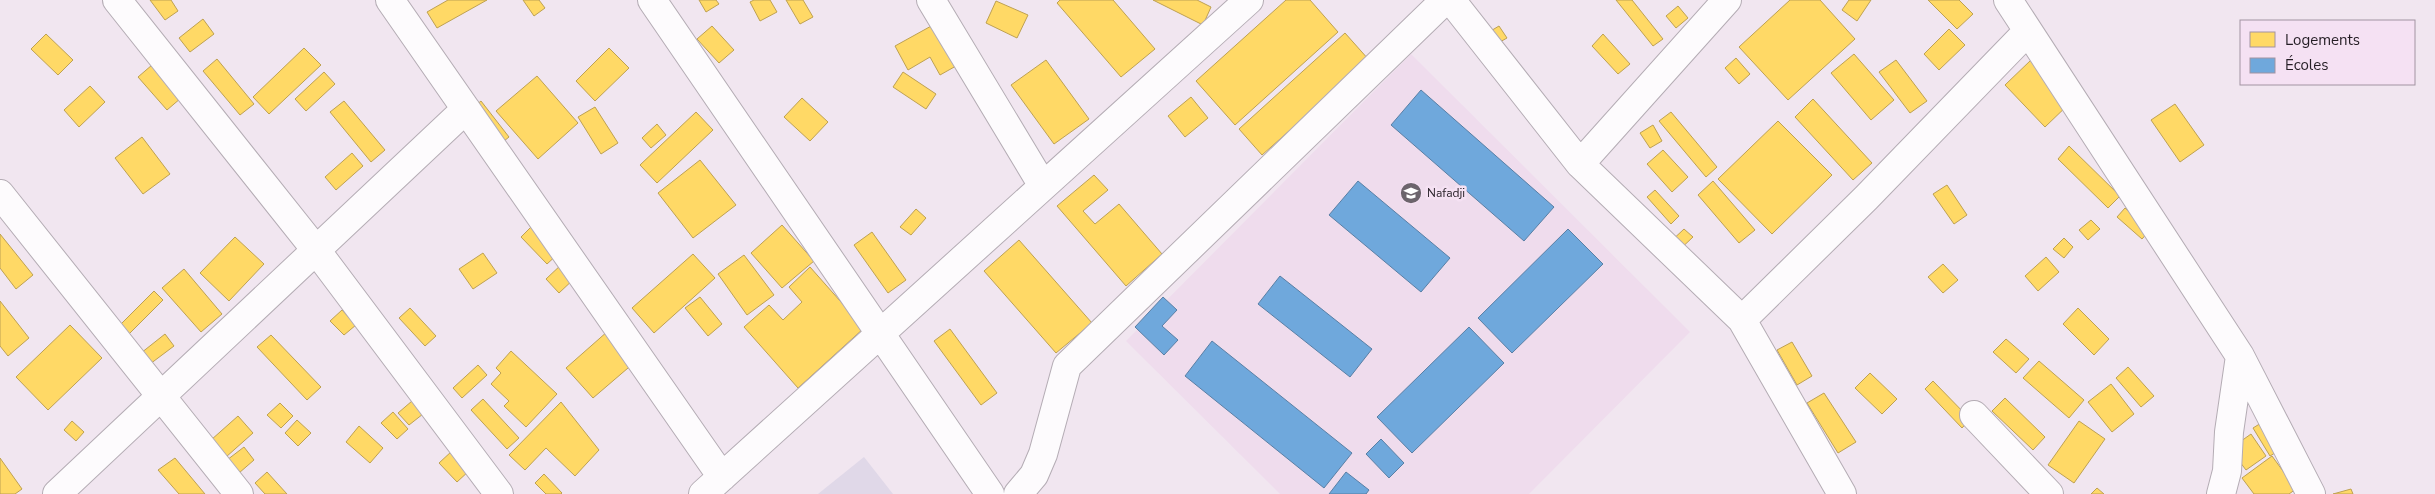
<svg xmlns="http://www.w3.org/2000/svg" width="2435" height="494" viewBox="0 0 2435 494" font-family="'Nunito Sans',sans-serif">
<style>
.commercial{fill:#e0d8e8}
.built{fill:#efdced}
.homes{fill:#ffd966;stroke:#bea152}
.schools{fill:#6fa8dc;stroke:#597fa5}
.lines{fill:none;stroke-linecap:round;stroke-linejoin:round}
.minor-casing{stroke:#b4acb4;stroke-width:30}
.minor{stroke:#fdfbfd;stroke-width:28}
.labels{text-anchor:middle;stroke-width:5;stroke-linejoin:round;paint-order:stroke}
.poi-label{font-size:12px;fill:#251e25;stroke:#f5e1f3;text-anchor:start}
</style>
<rect width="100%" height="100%" fill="#f1e6f0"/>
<!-- commercial -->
<path class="commercial" d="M864,457l29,37h-75z"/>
<!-- built -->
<path class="built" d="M1411,54l279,278 -161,162h-249l-154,-153z"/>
<!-- homes -->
<path class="homes" d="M150,0h21l7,11 -13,9z
M448,0h39l-50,28 -10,-16z
M523,0h16l6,8 -11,8z
M699,0h17l3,4 -13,8z
M754,0h16l7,12 -17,9 -10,-19z
M786,0h17l10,17 -13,7z
M1060,0h53l42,49 -34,28 -64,-74z
M1153,0h44l14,7 -8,18z
M1286,0h24l28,32 -103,93 -39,-44z
M1616,0h16l31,39 -10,7z
M1790,0h30l35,39 -67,61 -49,-53z
M1849,0h22l-14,21 -15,-11z
M1928,0h31l14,14 -16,15z
M996,1l32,14 -11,23 -31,-15z
M1678,6l10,12 -12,10 -10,-12z
M203,19l11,15 -24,18 -11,-14z
M933,25l23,41 -16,9 -10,-18 -22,13 -13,-24z
M712,26l22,24 -15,13 -22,-24z
M1499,26l8,12 -16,9 -7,-12z
M1949,29l16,16 -26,25 -15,-16z
M1345,33l24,27 -107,95 -23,-26z
M46,34l27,26 -15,15 -27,-26z
M1603,34l27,30 -12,10 -26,-28z
M304,48l17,17 -52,49 -16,-17z
M609,48l20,20 -34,33 -19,-20z
M1854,54l40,46 -23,20 -40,-47z
M1736,58l14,16 -11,10 -14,-16z
M217,59l37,45 -14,11 -37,-44z
M1046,60l43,59 -35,25 -43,-59z
M1896,60l31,41 -17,12 -31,-41z
M2031,60l40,42 -26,25 -40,-42z
M152,65l29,33 -14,12 -29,-33z
M324,72l11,12 -29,27 -11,-12z
M903,72l33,22 -10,15 -33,-22z
M537,76l41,47 -40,36 -42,-48z
M90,86l15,16 -26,25 -15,-17z
M1191,97l17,21 -23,19 -17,-21z
M802,98l26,24 -18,19 -26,-24z
M1813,99l59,64 -19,17 -58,-63z
M344,101l41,49 -14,12 -41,-50z
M481,101l28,36 -10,8 -29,-35z
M2175,104l29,41 -24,17 -29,-42z
M595,107l23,36 -17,11 -23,-37z
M696,112l17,18 -56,53 -17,-18z
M1671,112l46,55 -11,10 -47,-56z
M1778,121l54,54 -60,59 -54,-55z
M657,124l9,11 -15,13 -9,-10z
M1653,125l9,16 -12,7 -10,-15z
M142,137l28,37 -27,20 -28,-36z
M2069,146l51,50 -12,12 -50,-49z
M1663,150l25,27 -16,15 -25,-28z
M352,153l11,13 -27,24 -11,-13z
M700,160l36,45 -43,33 -35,-45z
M1094,175l14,15 -25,21 12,13 24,-20 43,50 -36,32 -69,-80z
M1713,181l42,49 -16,13 -41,-48z
M1947,185l20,30 -13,9 -21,-30z
M1655,190l24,26 -8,8 -24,-27z
M2125,208l25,22 -8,9 -25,-22z
M916,209l10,9 -15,17 -11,-8z
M2091,220l9,9 -12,11 -9,-10z
M782,225l32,36 -32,27 -31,-35z
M532,226l27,27 -12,11 -26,-27z
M1684,229l9,8 -17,16 -8,-9z
M872,232l34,48 -18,13 -34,-48z
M0,234l33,41 -17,14 -16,-21z
M235,237l29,27 -35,37 -29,-28z
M2064,238l9,9 -9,11 -11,-9z
M1019,240l73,83 -36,30 -72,-82z
M483,253l14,20 -24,16 -14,-20z
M693,254l22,24 -61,55 -22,-25z
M744,255l30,40 -27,20 -29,-41z
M2046,257l13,15 -21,19 -13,-15z
M563,263l13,14 -17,16 -13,-14z
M1943,264l15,16 -15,13 -15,-16z
M810,267l54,61 -66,60 -54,-61 25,-22 14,15 19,-18 -13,-15z
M184,269l38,45 -21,18 -39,-44z
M154,291l9,9 -36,36 -9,-9z
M700,297l22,27 -14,12 -23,-28z
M0,301l29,37 -21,18 -8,-10z
M410,308l26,28 -11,10 -26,-28z
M2078,308l31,31 -15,16 -31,-31z
M342,310l14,15 -12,10 -14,-14z
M70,325l32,33 -54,52 -32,-33z
M950,329l47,64 -16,12 -47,-64z
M608,331l27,31 -42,36 -27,-30z
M165,334l9,12 -24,18 -9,-11z
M271,335l50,52 -14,13 -50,-53z
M2006,339l23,20 -13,14 -23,-21z
M1792,342l20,34 -15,9 -20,-35z
M511,351l46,43 -31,33 -22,-21 5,-5 -18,-17 10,-11 -5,-5z
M2039,361l45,39 -15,18 -46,-40z
M478,365l9,10 -25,23 -9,-10z
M2128,367l26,29 -13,11 -25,-29z
M1870,373l27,26 -15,15 -27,-26z
M1933,381l37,38 -8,9 -37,-39z
M2111,384l23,30 -22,18 -24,-30z
M1824,393l32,49 -18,11 -31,-50z
M2005,398l40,39 -12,13 -41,-39z
M483,399l36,39 -12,11 -36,-39z
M412,401l11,13 -14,11 -11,-12z
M561,402l38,48 -24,26 -29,-28 -21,22 -16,-15z
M280,403l13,13 -12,12 -14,-13z
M393,412l15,17 -11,10 -16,-16z
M238,416l15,17 -27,24 -15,-17z
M297,420l14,13 -13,13 -13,-13z
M2266,420l17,28 -13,8 -17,-28z
M72,421l12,11 -8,9 -12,-11z
M2079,421l26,18 -31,44 -26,-18z
M359,426l24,22 -13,15 -24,-21z
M2251,434l15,22 -20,14 -16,-21z
M244,447l10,13 -15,13 -12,-13z
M452,451l18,19 -13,12 -18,-19z
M2272,456l24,33 -7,5h-35l-12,-16z
M0,458l22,31 -7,5h-15z
M175,458l30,36h-26l-21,-24z
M267,472l20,22h-22l-10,-11z
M544,474l18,19 -1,1h-15l-11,-11z
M2097,488l7,6h-13z
M2351,489l2,5h-20z"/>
<!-- schools -->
<path class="schools" d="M1421,90l133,117 -30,34 -133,-116z
M1358,181l92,77 -29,34 -92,-77z
M1568,229l35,35 -91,89 -34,-35z
M1280,276l92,73 -22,28 -92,-73z
M1163,297l14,13 -15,16 16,14 -14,15 -29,-28z
M1469,327l35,36 -92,90 -35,-36z
M1212,341l140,112 -28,35 -139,-112z
M1381,439l23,24 -15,15 -23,-24z
M1346,472l23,18 -3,4h-37z"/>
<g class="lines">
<!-- minor casing -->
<g class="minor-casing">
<path id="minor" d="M117,0l199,250 183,244
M390,0l332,477
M652,0l338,494
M931,0l112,186
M1451,0l129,164 162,156 100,174
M2008,0l232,356 71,138
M1580,164l147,-164
M0,194l239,300
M1742,320l124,-122 162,-167
M1974,415l75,79
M57,494l409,-385
M703,494l546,-494
M1018,494l16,-19 9,-21 24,-88 378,-366
M2221,494l6,-23 2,-39 11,-76"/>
</g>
<!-- minor -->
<use href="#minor" class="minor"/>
</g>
<!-- icons -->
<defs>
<g id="school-disc" transform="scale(1.125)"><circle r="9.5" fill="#6c646c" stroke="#f5e1f3"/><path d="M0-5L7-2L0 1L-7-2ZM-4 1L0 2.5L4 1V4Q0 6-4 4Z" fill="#fff"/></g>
</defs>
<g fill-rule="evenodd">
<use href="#school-disc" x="1411" y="193"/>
</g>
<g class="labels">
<!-- poi labels -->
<g class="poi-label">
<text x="1427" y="197">Nafadji</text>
</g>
</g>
<!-- legend -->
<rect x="2240" y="20" width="175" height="65" fill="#f5e1f3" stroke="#a293a1"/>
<rect x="2250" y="32" width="25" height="15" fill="#ffd966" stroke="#a293a1"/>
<text x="2285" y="45" font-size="15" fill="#251e25">Logements</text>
<rect x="2250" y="58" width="25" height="15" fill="#6fa8dc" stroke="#a293a1"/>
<text x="2285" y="70" font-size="15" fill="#251e25">Écoles</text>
</svg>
